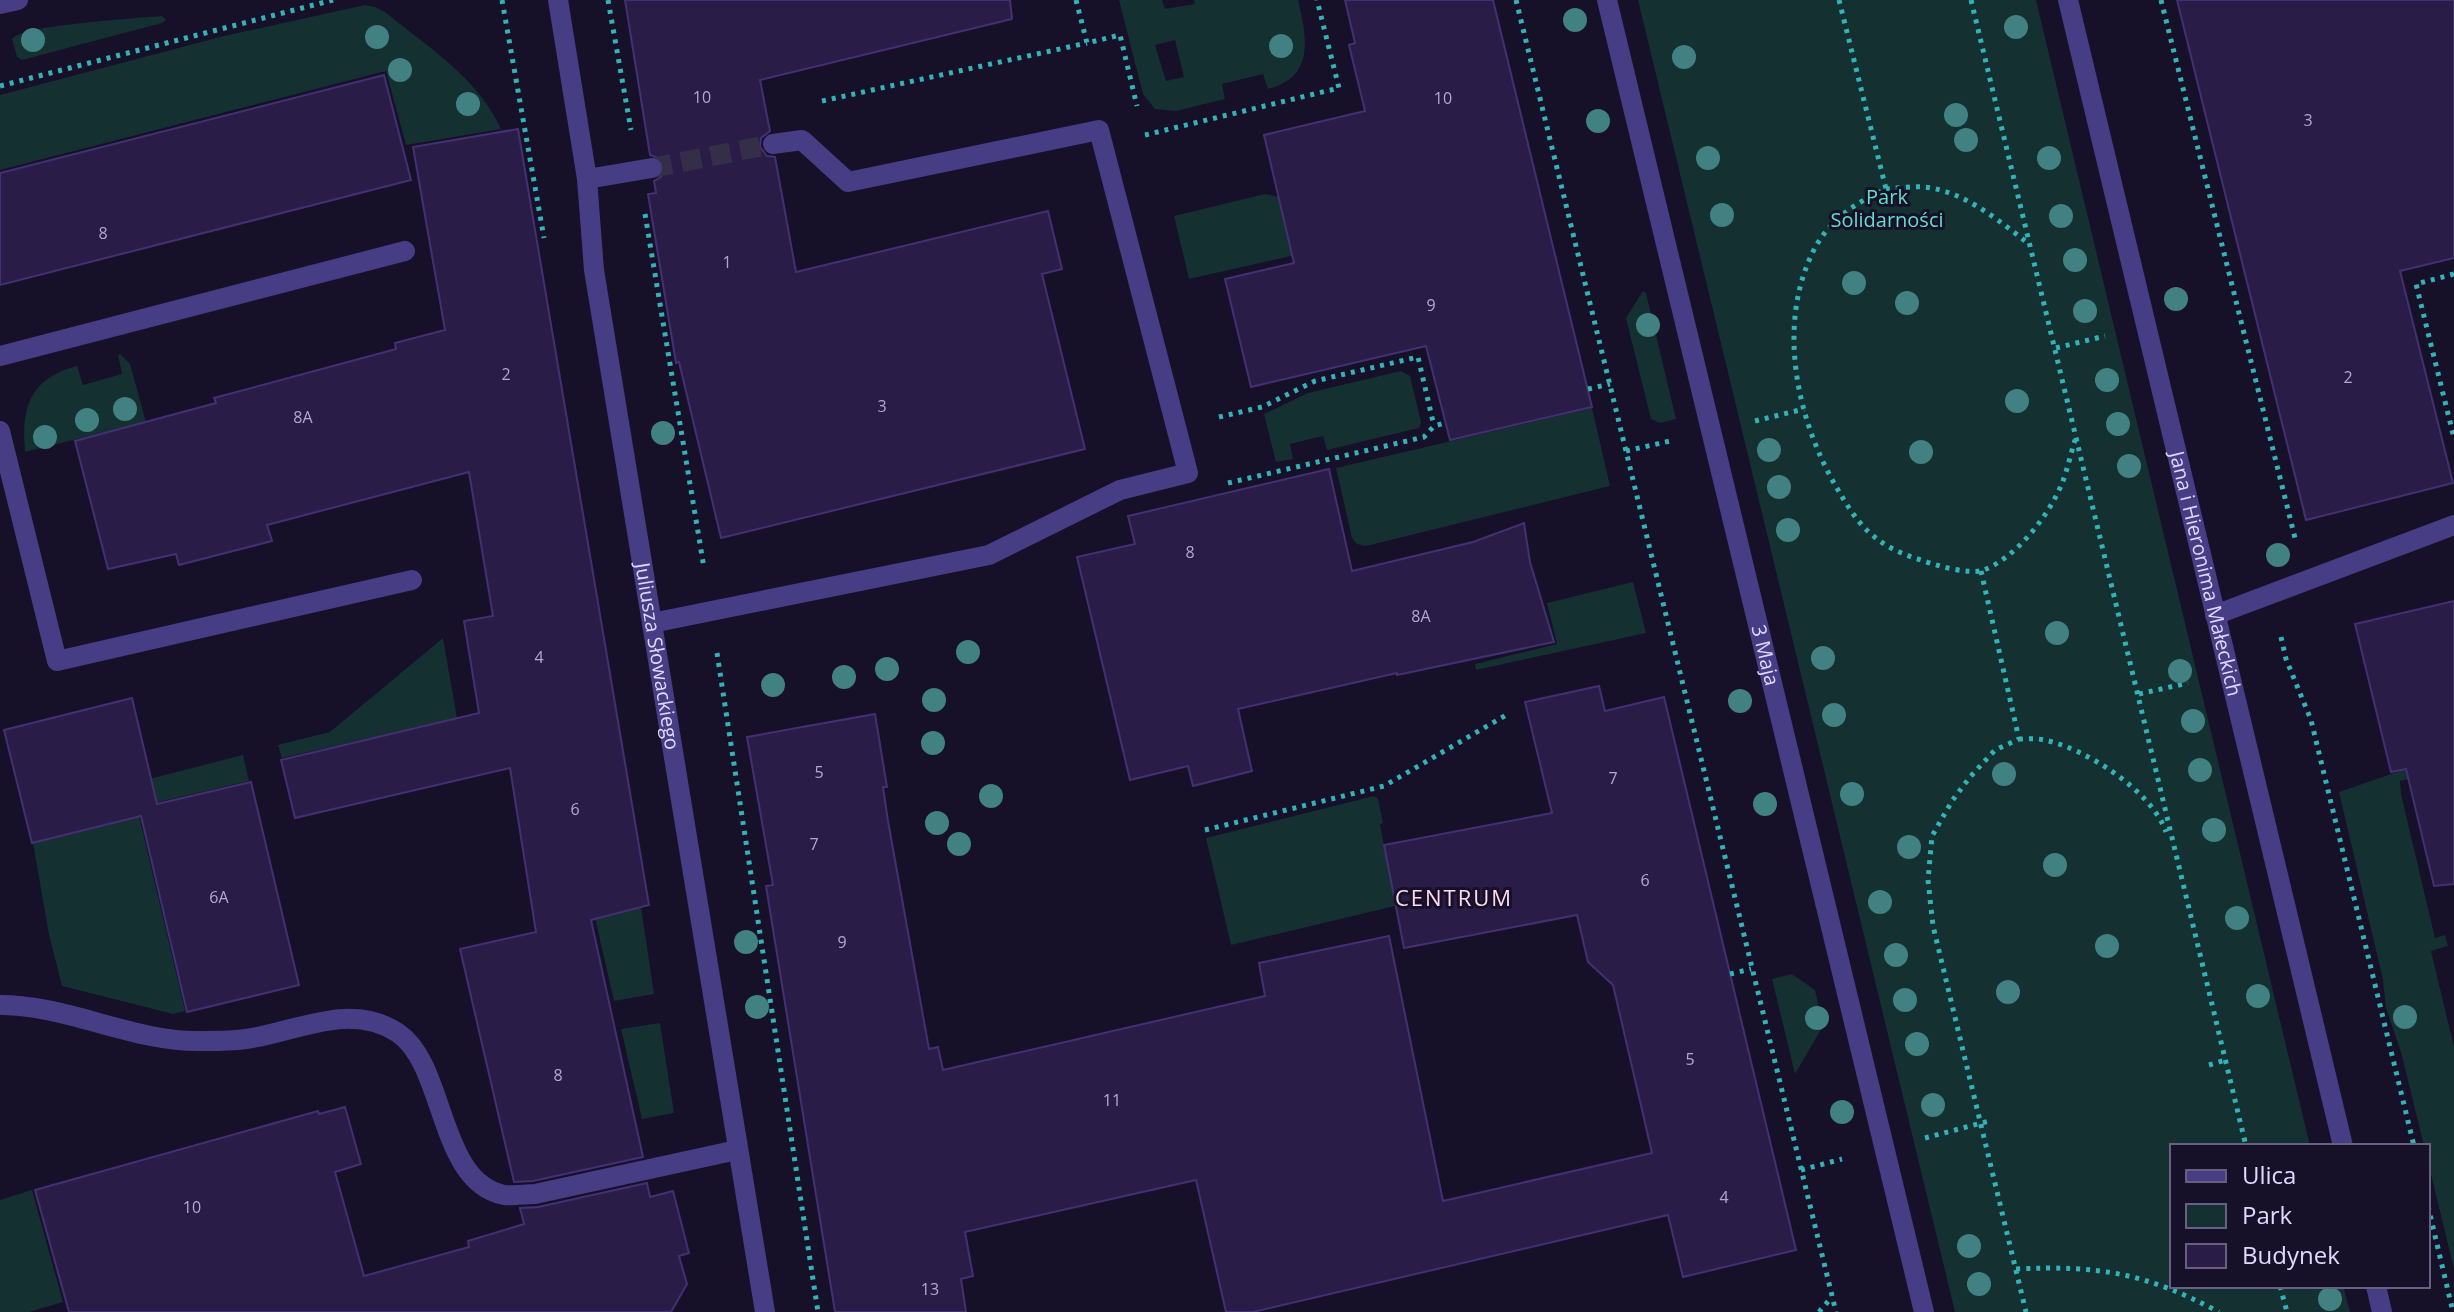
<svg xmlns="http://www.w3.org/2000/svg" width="2454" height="1312" viewBox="0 0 2454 1312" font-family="'Open Sans',sans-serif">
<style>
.green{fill:#143031;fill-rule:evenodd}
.building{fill:#291d48;stroke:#433073;stroke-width:2}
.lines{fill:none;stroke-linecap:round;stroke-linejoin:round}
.minor-tunnel{stroke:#342e48;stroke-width:20;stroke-dasharray:20 10;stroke-linecap:butt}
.path{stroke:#33b3b7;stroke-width:5;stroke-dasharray:4 6;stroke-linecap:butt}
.minor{stroke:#463d85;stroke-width:20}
.tree{fill:#418181}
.labels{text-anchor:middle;stroke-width:6;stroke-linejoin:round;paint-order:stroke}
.number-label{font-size:16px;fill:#b2a9d0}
.park-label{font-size:20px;fill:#65ddca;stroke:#161028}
.street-label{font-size:20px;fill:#e0d8fe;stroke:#161028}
.neighbourhood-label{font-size:22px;letter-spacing:2px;fill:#fedaee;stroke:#161028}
</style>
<rect width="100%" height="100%" fill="#161028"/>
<!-- green -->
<path class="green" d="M1119,0h43l3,9 30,-5 -1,-4h104c9,38 17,77 -30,89l-5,-15 -41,10 3,15 -49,12 -21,-2 -12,-15zM1175,40l9,37 -18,4 -11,-36z
M1638,0h398l274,1146h-138v140h171l7,26h-395z
M365,5l10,2 10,5c43,35 93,66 116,117l-95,16 -20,-74 -386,99v-75l224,-59z
M162,16l4,4 -4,3 -140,37 -5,-3 -5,-18c10,-14 126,-21 150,-23z
M1265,194l14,3 114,36 -204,46 -15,-63z
M1643,291l3,2 30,126 -16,4 -9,-4 -25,-101z
M120,354l10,10 16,58 -121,30c-4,-45 5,-74 52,-86l6,19 39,-11 -4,-19z
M1401,371l9,5 11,46 -2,6 -92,22 -4,-14 -33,8 3,15 -17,3 -12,-48 44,-21z
M1592,408l18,78 -244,60 -9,-2 -5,-6 -16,-70z
M1633,582l13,51 -170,37 -1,-6 82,-20 -10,-41z
M443,638l14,80 -175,40 -4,-13 52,-13z
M243,755l6,26 -112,26 48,204 -12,3 -111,-28 -13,-51 -16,-92 58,-14 -8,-33z
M2406,769l2,10 -8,2 1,13 34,144 10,-3 3,11 -17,5 23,96v222l-26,-107v-16h-4l-23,-94 -15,-44 -3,-28 -44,-188z
M1374,796l4,3 5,24 -3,1 15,82 -164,39 -25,-107z
M641,907l13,87 -40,7 -19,-83z
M1792,974l23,16 8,36 -28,48 -23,-95z
M660,1023l14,90 -32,6 -21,-90z
M32,1190l31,112 -34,10h-29v-112z"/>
<!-- building -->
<path class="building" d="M625,0h385l2,19 -252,61 10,51 -9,7 -1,9 7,9 8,1 21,115 252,-61 14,58 -20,5 43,175 -364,89 -42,-176 -3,1 -28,-169 8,-1 -2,-12 7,-4 4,-10 -4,-8 -11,-4z
M1345,0h148l99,407 -142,33 -24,-94 -175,41 -26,-108 69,-16 -30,-128 101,-24 -16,-66 6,-2z
M2177,0h277v258l-54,13 53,212 -147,37z
M384,75l27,105 -411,105v-112z
M518,129l131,776 -58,15 52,237 -110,24 -19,1 -54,-233 76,-17 -26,-164 -215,50 -14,-58 198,-47 -15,-92 29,-5 -24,-144 -202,53 5,16 -93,24 -3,-11 -68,15 -33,-128 141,-38 -2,-5 182,-49 -1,-6 50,-13 -32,-183z
M1329,469l23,102 121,-29 51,-19 6,39 24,80 -157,33v-2l-159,36 14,62 -59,15 -5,-20 -58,14 -53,-223 58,-13 -7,-28z
M2454,601v283l-20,2 -28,-117 -15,3 -36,-148z
M1599,686l6,25 59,-14 132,553 -113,27 -15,-62 -415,97h-27l-30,-132 -231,52 8,44 -12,3 5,33h-131l-69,-426 7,-1 -26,-148 128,-23 12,73h-4l5,34 41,228 9,-2 5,23 322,-74 -6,-33 130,-27 54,265 209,-48 -39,-168 -25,-23 -11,-47 -173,33 -20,-103 168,-32 -27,-111z
M132,698l25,106 94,-22 48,203 -112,27 -46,-196 -109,27 -28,-113z
M345,1107l16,57 -26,8 29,104 105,-29 -1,-6 56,-17 -4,-16 18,-1 109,-24 3,14 23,-6 16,62 -10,3 8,28 -16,28h-602l-34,-122 283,-79 1,3z"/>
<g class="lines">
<!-- minor-tunnel -->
<path class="minor-tunnel" d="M652,168l121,-24"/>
<!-- path -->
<path class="path" d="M502,0l42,238
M608,0l23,130
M1076,0l11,43 33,-8 17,71
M1516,0l320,1312
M1839,0l47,189c-33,15 -60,33 -75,67 -34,74 -13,167 27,234 9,15 19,32 33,44 16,14 33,21 53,27 14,5 46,14 60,9 34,-14 66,-56 79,-89 5,-14 8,-28 12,-41
M1971,0l275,1146
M2161,0l134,538
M0,86l333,-86
M822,101l265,-58
M1145,135l194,-47 -22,-88
M1886,189c12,-1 26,-3 38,-2 40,4 74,33 105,57
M645,214l59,354
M2454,274l-38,10 38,154
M2056,348l49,-12
M1588,389l22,-5
M1219,417l43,-10 53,-26 103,-24 16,69
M1755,421l49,-12
M1626,451l44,-10
M1228,483l196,-46 10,-11 11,-3
M1981,571l38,168 -24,11 -25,27 -18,24 -20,35 -4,44 5,46 93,386
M2281,637l5,22 25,61 103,426
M717,653l101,659
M2139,694l49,-11
M2019,739c8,0 17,-1 25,1 41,8 108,51 122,92
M1205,830l179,-44 124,-72
M1730,974l21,-5
M2209,1065l16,-5
M1925,1138l64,-17
M1801,1170l41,-11
M2428,1206l25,106
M2016,1269c82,-4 130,4 203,43
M2280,1286l7,26
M1819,1312l12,-14"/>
<!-- minor -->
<g class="minor">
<path id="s1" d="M558,0l29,179 7,91 171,1042"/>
<path id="s2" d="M1607,0l317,1312"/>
<path id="s3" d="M2068,0l275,1146"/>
<path d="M0,4l18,-4"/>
<path d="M587,179l65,-11"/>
<path d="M0,356l405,-105"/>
<path d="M0,431l57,230 355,-81"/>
<path d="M2215,615l239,-90"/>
<path d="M652,623l337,-68 131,-65 68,-17 -89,-343 -251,52 -46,-42 -29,4"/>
<path d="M0,1005c69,0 134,38 203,36 14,0 29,0 43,-2 50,-7 104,-38 152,-6 48,32 40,149 106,162 10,1 21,-1 31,-1l202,-44"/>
<path d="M2376,1286l6,26"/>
</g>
</g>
<!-- trees -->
<g class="tree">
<circle cx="1575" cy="20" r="12"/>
<circle cx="2016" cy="27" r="12"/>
<circle cx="377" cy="37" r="12"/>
<circle cx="33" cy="40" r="12"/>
<circle cx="1281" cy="46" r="12"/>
<circle cx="1684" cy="57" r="12"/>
<circle cx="400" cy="70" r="12"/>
<circle cx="468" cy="104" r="12"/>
<circle cx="1956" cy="115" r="12"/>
<circle cx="1598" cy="121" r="12"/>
<circle cx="1966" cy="140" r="12"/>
<circle cx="1708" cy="158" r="12"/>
<circle cx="2049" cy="158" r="12"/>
<circle cx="1722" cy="215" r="12"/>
<circle cx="2061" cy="216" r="12"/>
<circle cx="2075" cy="260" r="12"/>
<circle cx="1854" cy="283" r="12"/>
<circle cx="2176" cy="299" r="12"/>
<circle cx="1907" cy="303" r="12"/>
<circle cx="2085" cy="311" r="12"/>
<circle cx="1648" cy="325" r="12"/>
<circle cx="2107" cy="380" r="12"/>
<circle cx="2017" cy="401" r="12"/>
<circle cx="125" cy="409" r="12"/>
<circle cx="87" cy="420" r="12"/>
<circle cx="2118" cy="424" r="12"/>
<circle cx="663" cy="433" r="12"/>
<circle cx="45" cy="437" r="12"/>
<circle cx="1769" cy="450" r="12"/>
<circle cx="1921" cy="452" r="12"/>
<circle cx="2129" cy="466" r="12"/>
<circle cx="1779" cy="487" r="12"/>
<circle cx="1788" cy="530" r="12"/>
<circle cx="2278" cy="555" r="12"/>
<circle cx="2057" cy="633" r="12"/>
<circle cx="968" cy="652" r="12"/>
<circle cx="1823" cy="658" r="12"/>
<circle cx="887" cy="669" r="12"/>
<circle cx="2180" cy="671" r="12"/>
<circle cx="844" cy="677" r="12"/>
<circle cx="773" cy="685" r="12"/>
<circle cx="934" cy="700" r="12"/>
<circle cx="1740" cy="701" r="12"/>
<circle cx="1834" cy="715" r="12"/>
<circle cx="2193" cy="721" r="12"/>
<circle cx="933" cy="743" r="12"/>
<circle cx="2200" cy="770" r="12"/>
<circle cx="2004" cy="774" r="12"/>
<circle cx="1852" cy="794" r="12"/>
<circle cx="991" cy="796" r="12"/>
<circle cx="1765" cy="804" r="12"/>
<circle cx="937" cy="823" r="12"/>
<circle cx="2214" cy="830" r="12"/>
<circle cx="959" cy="844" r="12"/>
<circle cx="1909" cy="847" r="12"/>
<circle cx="2055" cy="865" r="12"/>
<circle cx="1880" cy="902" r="12"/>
<circle cx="2237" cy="918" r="12"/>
<circle cx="746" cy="942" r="12"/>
<circle cx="2107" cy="946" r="12"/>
<circle cx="1896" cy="955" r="12"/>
<circle cx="2008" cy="992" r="12"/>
<circle cx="2258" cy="996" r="12"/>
<circle cx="1905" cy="1000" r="12"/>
<circle cx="757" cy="1007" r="12"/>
<circle cx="2405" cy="1017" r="12"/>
<circle cx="1817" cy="1018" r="12"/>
<circle cx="1917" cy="1044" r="12"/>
<circle cx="1933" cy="1105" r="12"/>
<circle cx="1842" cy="1112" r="12"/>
<circle cx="1969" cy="1246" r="12"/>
<circle cx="1979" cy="1284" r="12"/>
<circle cx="2330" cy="1299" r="12"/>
</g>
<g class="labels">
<!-- number labels -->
<g class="number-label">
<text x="702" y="103">10</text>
<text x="1443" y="104">10</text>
<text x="2308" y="126">3</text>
<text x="103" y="239">8</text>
<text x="727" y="268">1</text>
<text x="1431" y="311">9</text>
<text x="506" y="380">2</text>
<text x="2348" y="383">2</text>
<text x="882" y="412">3</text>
<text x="303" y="423">8A</text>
<text x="1190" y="558">8</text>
<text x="1421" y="622">8A</text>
<text x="539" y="663">4</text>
<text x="819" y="778">5</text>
<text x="1613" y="784">7</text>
<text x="575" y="815">6</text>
<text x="814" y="850">7</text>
<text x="1645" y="886">6</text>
<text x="219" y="903">6A</text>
<text x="842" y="948">9</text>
<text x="1690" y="1065">5</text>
<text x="558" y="1081">8</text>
<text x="1112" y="1106">11</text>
<text x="1724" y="1203">4</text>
<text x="192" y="1213">10</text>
<text x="930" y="1295">13</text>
</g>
<!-- park labels -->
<g class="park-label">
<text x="1887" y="204">Park<tspan x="1887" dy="23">Solidarności</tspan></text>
</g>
<!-- street labels -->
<g class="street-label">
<text dy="7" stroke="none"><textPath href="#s3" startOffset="590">Jana i Hieronima Małeckich</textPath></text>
<text dy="7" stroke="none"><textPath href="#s1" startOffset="664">Juliusza Słowackiego</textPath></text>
<text dy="7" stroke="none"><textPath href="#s2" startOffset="674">3 Maja</textPath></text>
</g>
<!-- neighbourhood labels -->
<g class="neighbourhood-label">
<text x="1454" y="906">CENTRUM</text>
</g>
</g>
<!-- legend -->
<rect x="2170" y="1144" width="260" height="144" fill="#161028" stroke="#67607e" stroke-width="2"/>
<rect x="2186" y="1170" width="40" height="12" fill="#463d85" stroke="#67607e" stroke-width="2"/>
<text x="2242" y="1184" font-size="24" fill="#e0d8fe">Ulica</text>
<rect x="2186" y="1204" width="40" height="24" fill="#143031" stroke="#67607e" stroke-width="2"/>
<text x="2242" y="1224" font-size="24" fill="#e0d8fe">Park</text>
<rect x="2186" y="1244" width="40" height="24" fill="#291d48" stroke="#67607e" stroke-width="2"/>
<text x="2242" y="1264" font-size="24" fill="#e0d8fe">Budynek</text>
</svg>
